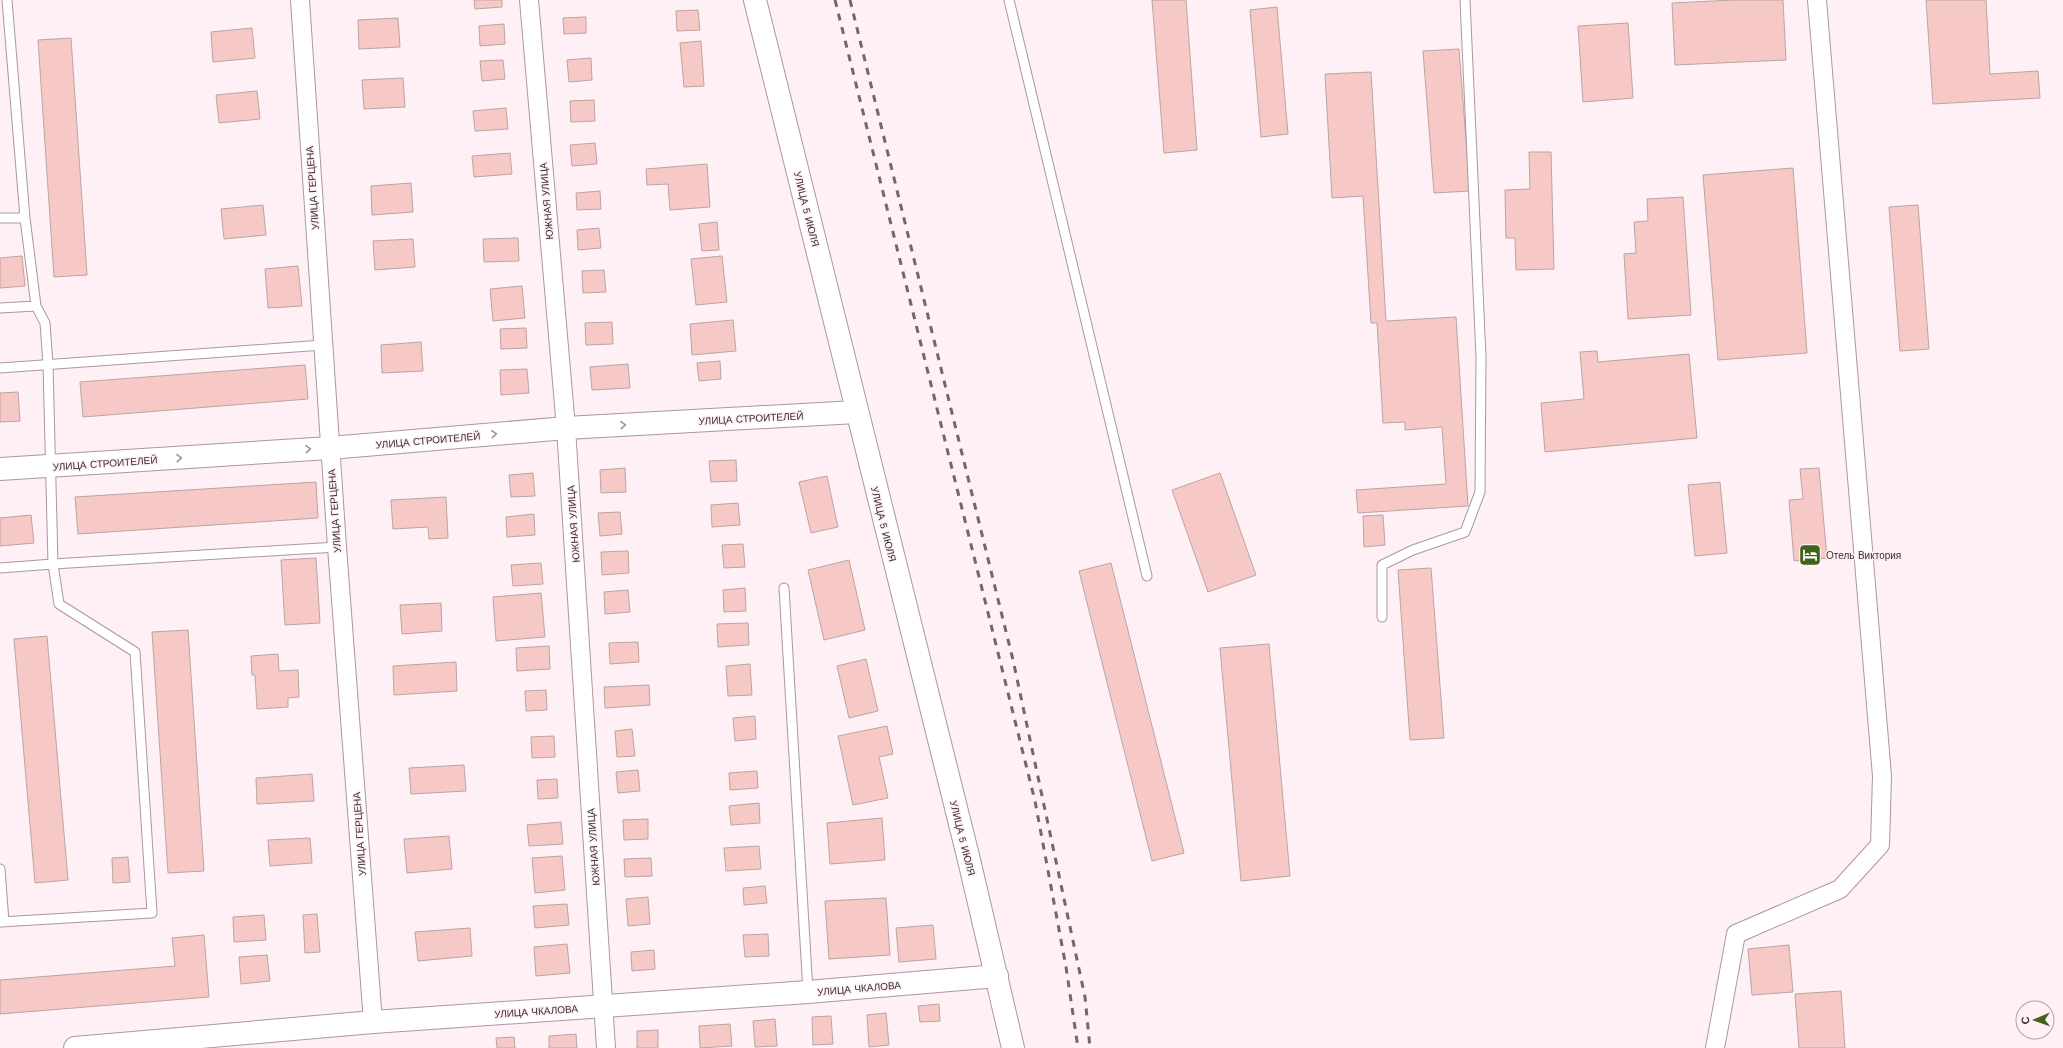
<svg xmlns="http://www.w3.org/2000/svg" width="2063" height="1048" viewBox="0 0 2063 1048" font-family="'Work Sans',sans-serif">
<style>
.building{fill:#f7c9c6;stroke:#bba4a2}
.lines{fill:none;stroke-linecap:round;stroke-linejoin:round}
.service-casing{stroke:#ac979e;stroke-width:11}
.minor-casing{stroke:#ac979e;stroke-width:20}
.tertiary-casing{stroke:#ac979e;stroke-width:24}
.secondary-casing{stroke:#ac979e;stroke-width:24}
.trunk-casing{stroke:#ac979e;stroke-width:24}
.service{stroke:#fff;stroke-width:9}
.minor{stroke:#fff;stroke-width:18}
.tertiary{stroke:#fff;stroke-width:22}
.secondary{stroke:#fff;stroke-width:22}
.trunk{stroke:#fff;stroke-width:22}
.rail{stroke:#72676b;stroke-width:3;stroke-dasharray:7 7;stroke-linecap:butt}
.oneway{stroke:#9c9798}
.labels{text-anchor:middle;stroke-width:3;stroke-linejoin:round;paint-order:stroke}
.street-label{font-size:10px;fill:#382f32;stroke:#fef0f5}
.poi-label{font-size:10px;fill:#382f32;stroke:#fef0f5;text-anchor:start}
</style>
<rect width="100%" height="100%" fill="#fef0f5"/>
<!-- building -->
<path class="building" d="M474,0h28v7l-27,2z
M1152,0h34l11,150 -33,3z
M1734,0h49l3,60 -111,5 -3,-62z
M1926,0h60l4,74 48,-3 2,27 -107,6z
M1277,7l11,127 -27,3 -11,-127z
M698,10l2,20 -23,1 -1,-20z
M586,17v16l-22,1 -1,-16z
M398,18l2,29 -41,2 -1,-29z
M1628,23l5,75 -50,4 -5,-76z
M504,24l1,20 -25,2 -1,-20z
M252,28l3,30 -42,4 -2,-30z
M71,38l16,237 -33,2 -16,-237z
M701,41l3,45 -20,1 -4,-44z
M1459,49l11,142 -36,2 -11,-142z
M591,58l1,22 -23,2 -2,-22z
M503,60l2,19 -23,2 -2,-20z
M1371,72l15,249 70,-4 12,189 -110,7 -2,-23 90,-6 -4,-57 -37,3v-8l-22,1 -6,-100h-6l-8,-127 -31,2 -7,-124z
M403,78l2,29 -41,2 -2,-29z
M257,91l3,28 -41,4 -3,-28z
M594,100l1,21 -24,1 -1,-21z
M506,108l2,21 -33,2 -2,-20z
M595,143l2,21 -25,2 -2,-21z
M1529,152h22l3,117 -38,1 -1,-32h-9l-1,-48 25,-1z
M510,153l2,21 -38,3 -2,-21z
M707,164l3,43 -40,3 -2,-26 -21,1 -1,-16z
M1793,168l14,185 -89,7 -15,-185z
M411,183l2,29 -41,3 -1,-29z
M600,191l1,18 -24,1 -1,-17z
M1683,197l8,118 -63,4 -4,-65 12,-1 -2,-31 14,-1 -1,-22z
M263,205l3,30 -42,4 -3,-30z
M1918,205l11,144 -29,2 -11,-144z
M717,222l2,28 -17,1 -3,-27z
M599,228l2,20 -23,2 -1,-20z
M518,238l1,23 -35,1 -1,-23z
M413,239l2,28 -40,3 -2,-29z
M22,256l3,30 -25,2v-30z
M722,256l5,46 -31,3 -5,-46z
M298,266l4,40 -34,2 -3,-39z
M604,270l2,22 -23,1 -1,-22z
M522,286l3,32 -32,3 -3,-32z
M733,320l3,31 -44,4 -2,-31z
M612,322l1,22 -27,1 -1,-22z
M526,328l1,20 -26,1 -1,-20z
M421,342l2,29 -41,2 -1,-28z
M1597,351l1,11 91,-8 8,84 -152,14 -4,-49 43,-4 -4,-47z
M720,361l1,18 -22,2 -2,-18z
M628,364l2,24 -38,2 -2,-23z
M305,365l3,34 -225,18 -3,-35z
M527,369l2,24 -28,2 -1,-25z
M18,392l2,29 -20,1v-29z
M736,460l1,21 -26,1 -2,-21z
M625,468l1,24 -25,1 -1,-23z
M1819,468l8,90 -33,3 -5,-61 14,-1 -3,-30z
M533,473l2,23 -24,1 -2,-22z
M1220,473l36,102 -48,17 -36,-102z
M827,476l11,51 -27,6 -12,-51z
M316,482l2,36 -240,16 -3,-37z
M1720,482l7,71 -32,3 -7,-71z
M446,497l2,41 -19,1 -1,-12 -35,2 -2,-29z
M738,503l2,22 -28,2 -1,-22z
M620,512l2,22 -22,2 -2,-23z
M534,514l1,21 -28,2 -1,-20z
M31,515l3,28 -34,3v-28z
M1383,515l2,30 -21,2 -1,-31z
M743,544l2,23 -21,1 -2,-23z
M628,551l1,22 -27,2 -1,-23z
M316,558l4,65 -35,2 -4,-65z
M849,560l16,70 -41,10 -16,-70z
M541,563l2,21 -30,2 -2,-21z
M1111,563l73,290 -32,8 -73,-290z
M1431,568l13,170 -34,2 -12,-170z
M745,588l1,23 -22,1 -1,-22z
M628,590l2,22 -25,2 -1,-22z
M541,593l4,44 -49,4 -3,-44z
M441,603l1,28 -40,3 -2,-29z
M748,623l1,22 -31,2 -1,-23z
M188,630l16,241 -36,2 -16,-241z
M47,636l21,244 -33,3 -21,-244z
M638,642l1,20 -29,2 -1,-21z
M1269,644l21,232 -49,5 -21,-233z
M549,646l1,23 -33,2 -1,-23z
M278,654l1,17 19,-1 1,27 -11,1v9l-31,2 -2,-34h-3l-1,-19z
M866,659l12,52 -29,7 -12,-52z
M456,662l1,29 -63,4 -1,-29z
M750,664l2,31 -24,1 -2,-30z
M649,685l1,20 -45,3 -1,-21z
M546,690l1,20 -21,1 -1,-20z
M755,716l1,23 -21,2 -2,-23z
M887,726l6,28 -14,3 9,41 -35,7 -15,-69z
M632,729l3,27 -18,1 -2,-26z
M554,736l1,21 -23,1 -1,-21z
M464,765l2,26 -55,3 -2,-26z
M638,770l2,21 -22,2 -2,-21z
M757,771l1,17 -28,2 -1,-17z
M312,774l2,27 -57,3 -1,-26z
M557,779l1,19 -20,1 -1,-19z
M759,803l1,20 -29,2 -2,-19z
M882,818l3,42 -55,4 -3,-41z
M648,819v20l-24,1 -1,-20z
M561,822l2,22 -34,2 -2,-21z
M449,836l3,33 -45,4 -3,-34z
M310,838l2,25 -42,3 -2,-26z
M759,846l2,23 -35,2 -2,-23z
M562,856l3,34 -30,3 -3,-35z
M128,857l2,25 -17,1 -1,-25z
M651,858l1,18 -27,1 -1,-18z
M765,886l2,17 -23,2 -1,-17z
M648,897l2,27 -22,2 -2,-27z
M886,898l4,57 -61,4 -4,-58z
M567,904l2,21 -34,3 -2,-22z
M317,914l3,38 -15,1 -2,-38z
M264,915l2,25 -32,2 -1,-25z
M933,925l3,34 -37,3 -3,-34z
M470,928l2,28 -54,5 -3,-29z
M768,934l1,22 -24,1 -2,-22z
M204,935l5,62 -209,17v-34l175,-14 -3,-28z
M567,944l3,29 -34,3 -2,-29z
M1789,945l4,47 -41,3 -4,-46z
M654,950l1,19 -23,2 -1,-19z
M267,955l3,26 -29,3 -2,-27z
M1841,991l4,57h-46l-4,-54z
M939,1004l1,17 -20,1 -2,-16z
M886,1013l3,32 -20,2 -2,-32z
M831,1016l2,28 -20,1 -1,-28z
M775,1019l2,27 -22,1 -2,-26z
M730,1024l2,22 -32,2 -1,-22z
M658,1030v18h-21v-17z
M576,1034l1,14h-28v-12z
M514,1037l1,11h-18l-1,-10z"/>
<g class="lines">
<!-- service casing -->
<g class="service-casing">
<path id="service" d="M7,0l18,218 11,88 9,17 3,41 5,200 284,-17
M1009,0l138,576
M0,218h25
M0,308l36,-2
M0,368l323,-23
M0,568l53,-4 6,40 76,48 17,261 -152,9
M784,588l24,404
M1382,617v-52l31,-15 52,-18 15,-40 1,-135 -16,-357
M0,869l4,53"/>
</g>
<!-- minor casing -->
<g class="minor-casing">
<path id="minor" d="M300,0l37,547 36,475
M529,0l37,428 40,620
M1715,1048l21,-114 104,-45 40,-44 2,-69 -65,-776"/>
</g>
<!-- tertiary casing -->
<g class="tertiary-casing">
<path id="tertiary" d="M75,1048l298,-26 435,-30 189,-16"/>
</g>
<!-- secondary casing -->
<g class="secondary-casing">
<path id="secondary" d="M0,469l330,-21 236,-20 290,-16"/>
</g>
<!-- trunk casing -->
<g class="trunk-casing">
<path id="trunk" d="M755,0l214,860 44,188"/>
</g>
<!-- service -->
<use href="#service" class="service"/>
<!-- minor -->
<use href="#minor" class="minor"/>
<!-- tertiary -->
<use href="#tertiary" class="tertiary"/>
<!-- secondary -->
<use href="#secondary" class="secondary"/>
<!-- trunk -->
<use href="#trunk" class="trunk"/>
<!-- rail -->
<path class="rail" d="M835,0l200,801 31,166 12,81
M850,0l163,660 72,337 5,51"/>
</g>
<!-- one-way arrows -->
<defs><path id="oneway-chevron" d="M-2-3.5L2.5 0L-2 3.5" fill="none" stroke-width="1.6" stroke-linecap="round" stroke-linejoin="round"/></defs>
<g class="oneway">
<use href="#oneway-chevron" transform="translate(623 425) rotate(-3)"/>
<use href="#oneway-chevron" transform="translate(494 434) rotate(-5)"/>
<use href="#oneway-chevron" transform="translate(308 449) rotate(-4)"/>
<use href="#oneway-chevron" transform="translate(179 458) rotate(-4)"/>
</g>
<!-- icons -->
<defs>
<g id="hotel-square" transform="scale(1.15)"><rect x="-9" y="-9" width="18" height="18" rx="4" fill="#416319" stroke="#fef0f5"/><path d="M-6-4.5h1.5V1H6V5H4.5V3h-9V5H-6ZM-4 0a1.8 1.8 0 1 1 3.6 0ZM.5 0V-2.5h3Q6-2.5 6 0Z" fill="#fff"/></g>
</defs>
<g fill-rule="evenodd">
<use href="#hotel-square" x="1810" y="555"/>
</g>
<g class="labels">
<!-- street labels -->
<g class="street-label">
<text transform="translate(312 188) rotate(-94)" y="4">УЛИЦА ГЕРЦЕНА</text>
<text transform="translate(546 201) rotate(-95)" y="4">ЮЖНАЯ УЛИЦА</text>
<text transform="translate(807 209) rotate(76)" y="4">УЛИЦА 5 ИЮЛЯ</text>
<text transform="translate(751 418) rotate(-3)" y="4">УЛИЦА СТРОИТЕЛЕЙ</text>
<text transform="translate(428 440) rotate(-5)" y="4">УЛИЦА СТРОИТЕЛЕЙ</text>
<text transform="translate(105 463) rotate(-4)" y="4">УЛИЦА СТРОИТЕЛЕЙ</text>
<text transform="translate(334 511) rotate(-94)" y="4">УЛИЦА ГЕРЦЕНА</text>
<text transform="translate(573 524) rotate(-94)" y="4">ЮЖНАЯ УЛИЦА</text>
<text transform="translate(884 524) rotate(76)" y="4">УЛИЦА 5 ИЮЛЯ</text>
<text transform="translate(359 834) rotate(-94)" y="4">УЛИЦА ГЕРЦЕНА</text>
<text transform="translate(963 838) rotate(76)" y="4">УЛИЦА 5 ИЮЛЯ</text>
<text transform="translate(593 847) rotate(-94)" y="4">ЮЖНАЯ УЛИЦА</text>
<text transform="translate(859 988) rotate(-5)" y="4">УЛИЦА ЧКАЛОВА</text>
<text transform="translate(536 1011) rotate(-4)" y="4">УЛИЦА ЧКАЛОВА</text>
</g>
<!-- poi labels -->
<g class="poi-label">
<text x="1826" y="559">Отель Виктория</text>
</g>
</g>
<!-- north arrow -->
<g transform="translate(2035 1020) rotate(268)"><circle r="19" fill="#fef0f5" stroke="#afa3a7"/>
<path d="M0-3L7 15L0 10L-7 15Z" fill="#416319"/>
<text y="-6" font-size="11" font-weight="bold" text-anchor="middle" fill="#382f32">С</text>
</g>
</svg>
